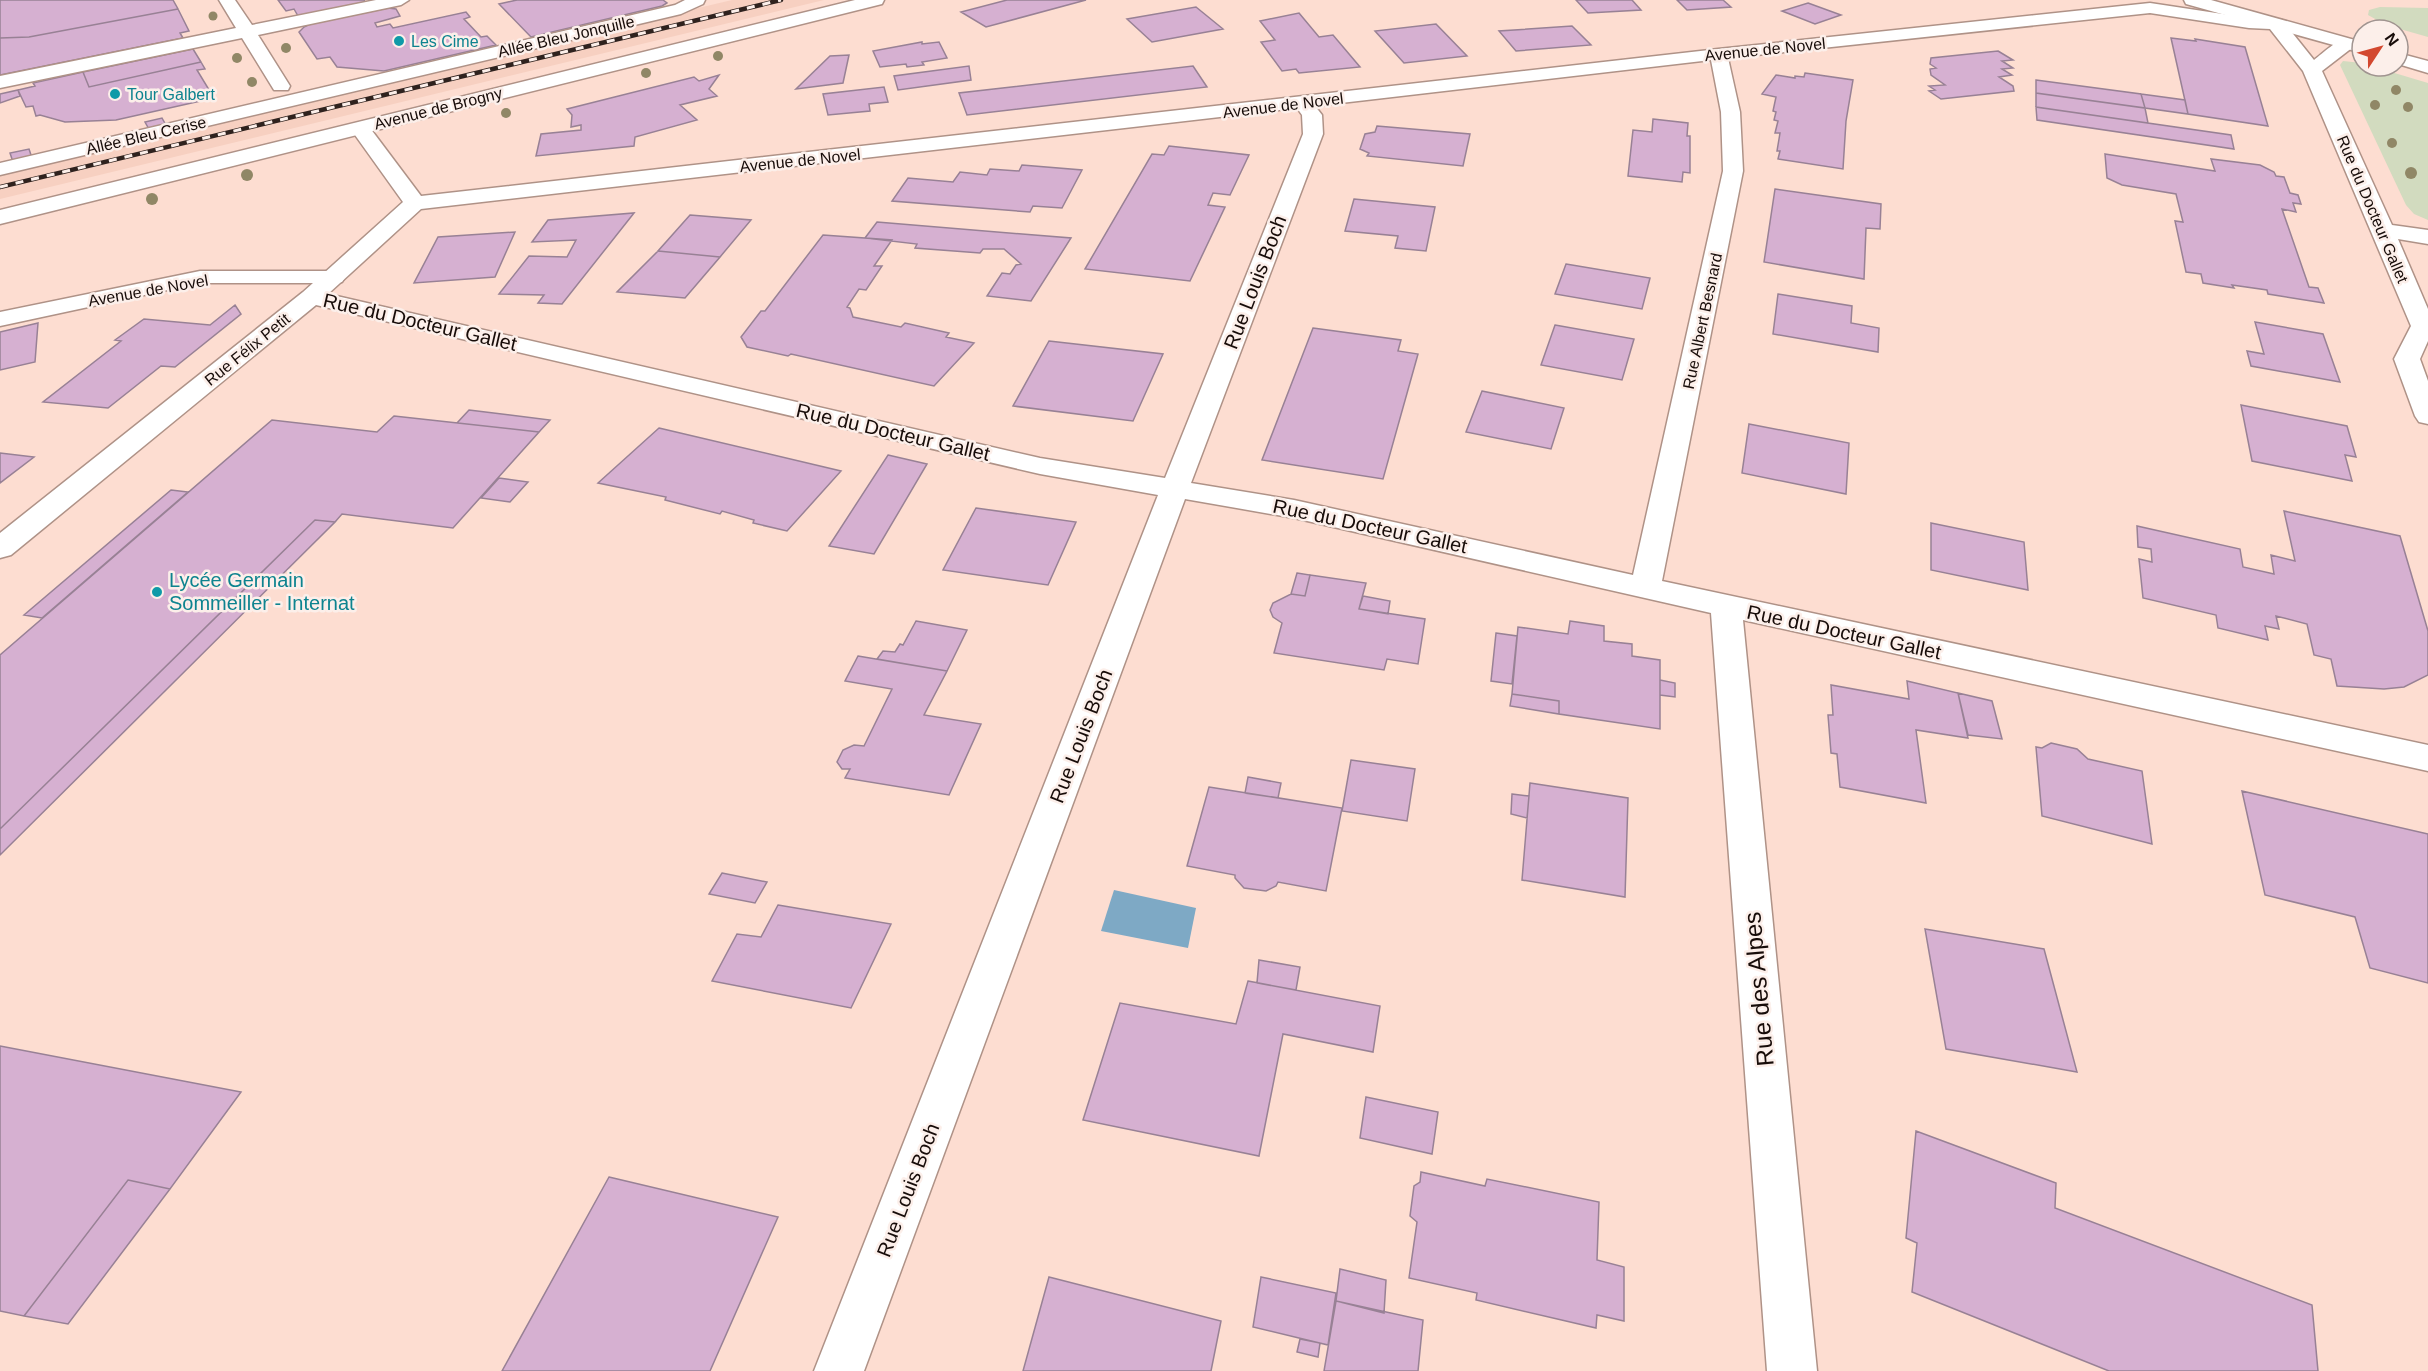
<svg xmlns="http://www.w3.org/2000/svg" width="2428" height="1371" viewBox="0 0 2428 1371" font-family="Helvetica,sans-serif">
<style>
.built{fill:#f7d0c1}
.green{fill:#d2dbbf}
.water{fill:#7ea9c5}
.building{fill:#d6b0d1;stroke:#988195;stroke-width:1.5}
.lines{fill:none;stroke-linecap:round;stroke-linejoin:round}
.lane-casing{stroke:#af9287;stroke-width:3}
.street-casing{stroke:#af9287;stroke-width:3}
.secondary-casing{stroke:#af9287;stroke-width:3}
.primary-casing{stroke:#af9287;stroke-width:3}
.lane{fill:#fff;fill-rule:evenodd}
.street{fill:#fff;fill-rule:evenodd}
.secondary{fill:#fff;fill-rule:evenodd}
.primary{fill:#fff;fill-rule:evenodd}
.rail-casing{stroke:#2f221e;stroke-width:4.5}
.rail{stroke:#fcefea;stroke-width:3;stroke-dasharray:8;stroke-linecap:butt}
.tree{fill:#908766}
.culture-dot{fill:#0f9aa8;stroke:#fcefea;stroke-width:2}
.labels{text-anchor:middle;stroke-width:5;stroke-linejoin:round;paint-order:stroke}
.far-street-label{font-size:16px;fill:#170c09;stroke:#fcefea}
.far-culture-label{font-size:16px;fill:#0d838f;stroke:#fcefea;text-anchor:start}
.street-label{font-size:20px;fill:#170c09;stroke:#fcefea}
.culture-label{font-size:20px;fill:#0d838f;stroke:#fcefea;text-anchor:start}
.near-street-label{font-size:24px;fill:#170c09;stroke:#fcefea}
</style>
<rect width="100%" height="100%" fill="#fdddd1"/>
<!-- built -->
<path class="built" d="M732,0h92l-824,199v-26z"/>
<!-- green -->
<path class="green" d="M2380,7l48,1v29l-42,-12 -18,-10 1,-5z
M2343,61l19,2v3h9l57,17v137l-14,-6 -8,-9 -66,-140z"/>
<!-- water -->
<path class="water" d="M1114,890l82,18 -8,40 -87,-17z"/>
<!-- building -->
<path class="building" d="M0,0h173l5,9 -149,28 -29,1z
M278,0h86l1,2 -67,14 -4,-7 -8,2z
M517,0h146l4,3 -5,3 -131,31 -32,-33z
M1007,0h79l-100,27 -25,-15z
M1576,0h56l9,10 -53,3z
M1677,0h46l8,7 -44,3z
M1808,3l33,12 -26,9 -33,-13z
M1196,7l27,22 -71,13 -25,-23z
M388,8l8,1 4,7 -25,7 2,4 13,-3 3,4 73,-16 4,5 -6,2 17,18 6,-1 9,9 -112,26 -47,-4 -7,-10 -13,2 -18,-27 5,-5 6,-3z
M178,9l11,22 -9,2 3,5 -183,37v-37l29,-1z
M1299,13l20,24 14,-2 27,32 -61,6 -3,-4 -14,2 -21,-29 14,-2 -15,-19z
M1436,24l31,32 -63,7 -29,-32z
M1572,26l19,19 -75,6 -17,-20z
M2171,38l25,3 -1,-2 50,8 23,79 -80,-12z
M922,42v2l17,-2 8,16 -25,4 2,3 -17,2 -1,-3 -26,3 -7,-16z
M193,49l8,13 -112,25 -6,-15z
M1998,51l15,9 -11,1 11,7 -11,1 10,6 -13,2 14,9 1,5 -73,8 -12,-8 6,-1 -6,-4 16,-1 -14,-10 -1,-6 6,-1 -6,-4 1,-6z
M849,55l-6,28 -47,6 34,-33z
M201,62l4,7 -8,1 17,28 -98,22 -51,2 -25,-7 -4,1 -3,-10 -7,1 -8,-17 17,-4 -2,-3 50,-11 6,15z
M969,66l2,14 -73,10 -4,-14z
M1193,66l14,21 -240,28 -8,-22z
M1805,73l48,7 -7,41 -3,48 -65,-10 2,-8h-3l3,-18h-5l3,-12 -4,-1 2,-8 -3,-1 3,-14 -14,-3 14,-19 19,3v-2l9,1z
M719,75l-10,14 8,7 -37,9 17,15 -62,17 -1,9 -98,10 5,-22 40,-4v-5l-10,2 1,-12 -5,-6 127,-32 5,4z
M2036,80l105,14 4,14 -109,-15z
M884,87l4,15 -19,2 1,7 -42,4 -5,-21z
M18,90l2,6 -20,7v-9z
M2036,93l109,15 3,15 -112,-16z
M2141,94l44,6 3,14 -43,-6z
M2036,107l195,28 3,14 -197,-29z
M162,118l5,9 -17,4 -5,-9z
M1653,119l35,4 -1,13h3v37l-7,-1 -1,10 -54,-6 5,-46 19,2z
M1377,126l93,8 -7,32 -96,-10 2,-3 -9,-4 5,-15 10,-2z
M1169,146l80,9 -19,40 -17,-2 -5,12 17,2 -35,74 -105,-12 67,-115 12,1z
M29,149l3,9 -19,4 -3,-9z
M2105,154l110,17 -4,-12 49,6 14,7 2,4 8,1 6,16 8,2 3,9 -8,-1 3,9 -14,-3 27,78 9,1 6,15 -56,-9 -1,-4 -35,-5 2,3 -31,-5 -2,-9 -15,-2 -11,-51 8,1 -7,-28 -54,-9 -15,-7z
M1022,165l60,5 -20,38 -29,-2 -3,6 -138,-11 16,-23 45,4 7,-10 27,3 3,-6 29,2z
M1775,189l106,15 -1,25 -14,-1 -2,51 -100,-17z
M1354,199l81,8 -9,44 -31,-3 3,-12 -53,-5z
M634,213l-72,91 -24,-1 6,-8 -45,-1 30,-38 38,1 9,-17 -44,2 16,-22z
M690,215l61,5 -31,37 -62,-6z
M877,222l194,16 -40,63 -44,-5 15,-23 8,1 6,-9 5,-1 -17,-15h-21l-3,4 -65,-5 2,-4 -52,-6z
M515,232l-20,45 -81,6 24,-46z
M823,235l69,5 -18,26h8l-16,24 -7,-1 -12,18 3,1 3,9 48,10 4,-4 44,10 -3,4 28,6 -40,43 -143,-32 -3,2 -41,-9 -6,-10 20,-26h4z
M658,251l62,6 -35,41 -68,-6z
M1566,264l84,14 -8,31 -87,-15z
M1778,294l74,12 -1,17 28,5 -1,24 -105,-18z
M235,305l6,9 -66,53 -14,-1 -53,42 -65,-6 78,-61 -6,-1 29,-21 66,6z
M2255,322l68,12 17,48 -89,-16 -4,-15 17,3z
M38,323l-3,39 -35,8v-38z
M1555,325l79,14 -12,41 -81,-15z
M1313,328l88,12 -3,11 20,3 -35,125 -121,-19z
M1049,341l114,13 -30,67 -120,-15z
M1482,391l82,17 -13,41 -85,-17z
M2241,405l106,21 9,31 -11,-2 7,26 -100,-20z
M469,410l81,10 -11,12 -82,-9z
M394,416l145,16 -86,96 -111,-14 -7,8 -20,-2 -315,309v-174l272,-235 105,12z
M1749,424l100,19 -3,51 -104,-21z
M659,428l182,43 -54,60 -34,-8 1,-3 -32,-9 -2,3 -55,-14 1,-3 -68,-14z
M0,453l34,4 -34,26z
M888,455l39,9 -53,90 -45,-8z
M499,478l29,4 -18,20 -29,-4z
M171,490l17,2 -146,126 -18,-3z
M976,508l100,14 -28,63 -105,-15z
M2284,511l116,25 28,95v44l-24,12 -20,2 -47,-3 -6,-27 -17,-4 -7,-31 -31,-8 3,13 -14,-3 3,14 -50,-12 -2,-13 -73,-17 -4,-39 13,3 -1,-13 -13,-2 -1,-21 103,23 3,18 31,7 -3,-19 24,6z
M315,520l20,2 -335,333v-26z
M1931,523l93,19 4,48 -97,-20z
M1297,573l13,2 -5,21 -14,-2z
M1310,575l56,8 -7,26 66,10 -7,45 -31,-5 -3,11 -110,-17 8,-30 -9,-6 -3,-7 3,-7 18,-9 14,2z
M1363,596l27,5 -2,13 -29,-5z
M916,621l51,9 -20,41 -70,-12 6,-8 12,1 5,-8 3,1z
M1570,621l34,5v15l28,3v12l28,4v69l-101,-15v-13l-47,-7 6,-67 50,7z
M1496,633l21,3 -5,48 -21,-3z
M858,656l89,15 -23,44 57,9 -32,71 -104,-17 5,-9h-8l-5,-7 6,-12 11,-5 10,1 28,-57 -47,-8z
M1660,680l15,3v14l-15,-2z
M1907,681l51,12 10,45 -52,-8 10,73 -86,-16 -3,-33 -6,-1 -3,-38h5l-2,-30 78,14z
M1958,693l34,8 10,38 -34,-4z
M1512,694l47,7v13l-49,-8z
M2051,743l26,6 11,10 54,12 10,73 -110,-28 -6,-69 6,1z
M1351,760l64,9 -8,52 -65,-10z
M1248,777l33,6 -3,15 -33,-5z
M1530,783l98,15 -3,99 -103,-17z
M1209,787l133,21 -16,83 -48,-9 -2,4 -10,5 -22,-3 -9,-10v-3l-48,-9z
M2242,791l186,43v149l-58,-15 -15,-51 -90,-22z
M1512,794l17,2 -2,22 -16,-4z
M722,873l45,9 -12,21 -46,-9z
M778,905l113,19 -40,84 -139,-27 25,-47 24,3z
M1925,929l119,20 33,123 -131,-23z
M1259,960l41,7 -4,23 -39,-7z
M1248,981l132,25 -7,46 -90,-18 -24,122 -176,-36 37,-117 116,21z
M0,1046l241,46 -71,97 -42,-9 -104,136 -24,-5z
M1366,1097l72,15 -6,42 -72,-16z
M1916,1131l140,52 -1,25 257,97 6,66h-209l-197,-79 5,-49 -11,-5z
M1421,1172l64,14 2,-7 112,23 -2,58 27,7v54l-27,-6 -1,13 -120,-28 1,-7 -68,-15 8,-56 -7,-6 4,-30 6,-4z
M609,1177l169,40 -68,154h-208z
M128,1180l42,9 -102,135 -44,-8z
M1340,1269l46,11 -2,33 -48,-12z
M1049,1277l172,44 -10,50h-188z
M1261,1277l75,16 -8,52 -75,-18z
M1336,1301l87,19 -5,51h-94z
M1300,1339l20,4 -2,14 -21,-5z"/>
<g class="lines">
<!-- lane casing -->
<g class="lane-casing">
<path id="lane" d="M200,271h134l8,1 3,5 -3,5 -8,1h-134l-200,43v-14z"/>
</g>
<!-- street casing -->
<g class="street-casing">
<path id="street" d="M219,0h16l17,25 124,-25h33l-8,5 -143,30 32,51 -2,4h-14l-32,-52 -242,50v-12l236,-48z
M685,0h20l-2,4 -22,10 -681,161v-12l675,-158z
M2150,3l99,15 33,2 32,40c11,-8 25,-24 40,-20l3,4 -35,27 70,154 36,5v14l-30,-5 30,70v32l-8,18 8,22v43l-9,-2 -4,-6 -21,-57 17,-33 -108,-255 -33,-42 -21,-1 -99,-15 -422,45 12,54 3,59 -81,410 766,164v26l-685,-151 74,751h-50l-56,-758 -417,-95 -109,-19 -321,872h-50l344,-876 -118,-21 -724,-169 -305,250 -11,3v-25l303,-241 100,-90 -53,-74 3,-4h14l54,72 1297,-147zM1711,60l10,52 2,59 -90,404 -339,-75 -103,-17 132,-349 -1,-19 -7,-9zM1297,108l5,7 1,19 -138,344 -125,-20 -712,-164 93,-85z"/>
</g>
<!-- secondary casing -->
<g class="secondary-casing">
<path id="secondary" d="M855,0h29l-2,4 -882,220v-14z"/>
</g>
<!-- primary casing -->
<g class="primary-casing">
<path id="primary" d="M2184,0h27l151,42v11l-176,-49z
M2398,53l30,8v12l-30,-9z"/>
</g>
<!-- lane -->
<use href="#lane" class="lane"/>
<!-- street -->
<use href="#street" class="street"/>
<!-- secondary -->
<use href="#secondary" class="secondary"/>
<!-- primary -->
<use href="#primary" class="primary"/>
<!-- rail casing -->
<g class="rail-casing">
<path id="rail" d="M0,187l781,-187"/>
</g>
<!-- rail -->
<use href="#rail" class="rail"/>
</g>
<!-- trees -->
<g class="tree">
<circle cx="213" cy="16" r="4.5"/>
<circle cx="286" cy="48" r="5"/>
<circle cx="718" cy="56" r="5"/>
<circle cx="237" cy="58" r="5"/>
<circle cx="646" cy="73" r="5"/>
<circle cx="252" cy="82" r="5"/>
<circle cx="2396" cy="90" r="5"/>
<circle cx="2375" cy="105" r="5"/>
<circle cx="2408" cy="107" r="5"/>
<circle cx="506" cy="113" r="5"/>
<circle cx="2392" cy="143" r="5"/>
<circle cx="2411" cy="173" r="6"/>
<circle cx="247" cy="175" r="6"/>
<circle cx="152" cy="199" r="6"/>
</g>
<!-- markers -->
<g class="culture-dot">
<circle cx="399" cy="41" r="6"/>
<circle cx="115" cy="94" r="6"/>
<circle cx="157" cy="592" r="6"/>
</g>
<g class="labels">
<!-- far-street labels -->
<g class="far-street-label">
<text transform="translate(566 36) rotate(-13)" y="6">Allée Bleu Jonquille</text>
<text transform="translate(1765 49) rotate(-6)" y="6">Avenue de Novel</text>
<text transform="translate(1283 105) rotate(-7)" y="6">Avenue de Novel</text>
<text transform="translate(438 108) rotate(-14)" y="6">Avenue de Brogny</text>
<text transform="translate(146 135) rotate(-13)" y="6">Allée Bleu Cerise</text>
<text transform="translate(800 160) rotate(-6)" y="6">Avenue de Novel</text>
<text transform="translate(2373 209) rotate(67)" y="6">Rue du Docteur Gallet</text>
<text transform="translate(148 290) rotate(-10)" y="6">Avenue de Novel</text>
<text transform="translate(1702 321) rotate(-78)" y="6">Rue Albert Besnard</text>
<text transform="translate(247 349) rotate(-39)" y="6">Rue Félix Petit</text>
</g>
<!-- far-culture labels -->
<g class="far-culture-label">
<text x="411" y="47">Les Cime</text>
<text x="127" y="100">Tour Galbert</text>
</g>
<!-- street labels -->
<g class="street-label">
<text transform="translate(1255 282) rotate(-69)" y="7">Rue Louis Boch</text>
<text transform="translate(420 322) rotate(13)" y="7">Rue du Docteur Gallet</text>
<text transform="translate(893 432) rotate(13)" y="7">Rue du Docteur Gallet</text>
<text transform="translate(1370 526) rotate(12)" y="7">Rue du Docteur Gallet</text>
<text transform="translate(1844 632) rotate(12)" y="7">Rue du Docteur Gallet</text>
<text transform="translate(1081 736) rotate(-69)" y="7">Rue Louis Boch</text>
<text transform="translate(908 1190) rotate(-69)" y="7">Rue Louis Boch</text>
</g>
<!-- culture labels -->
<g class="culture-label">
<text x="169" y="587">Lycée Germain<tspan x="169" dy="23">Sommeiller - Internat</tspan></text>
</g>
<!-- near-street labels -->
<g class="near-street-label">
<text transform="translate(1759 989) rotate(-95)" y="8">Rue des Alpes</text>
</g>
</g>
<!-- north arrow -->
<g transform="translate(2380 48) rotate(54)"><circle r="28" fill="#fcefea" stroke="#a09490" stroke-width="1.5"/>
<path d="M0-4.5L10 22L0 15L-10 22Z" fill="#d3482f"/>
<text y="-9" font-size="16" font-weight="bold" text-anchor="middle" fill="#170c09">N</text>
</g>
</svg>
